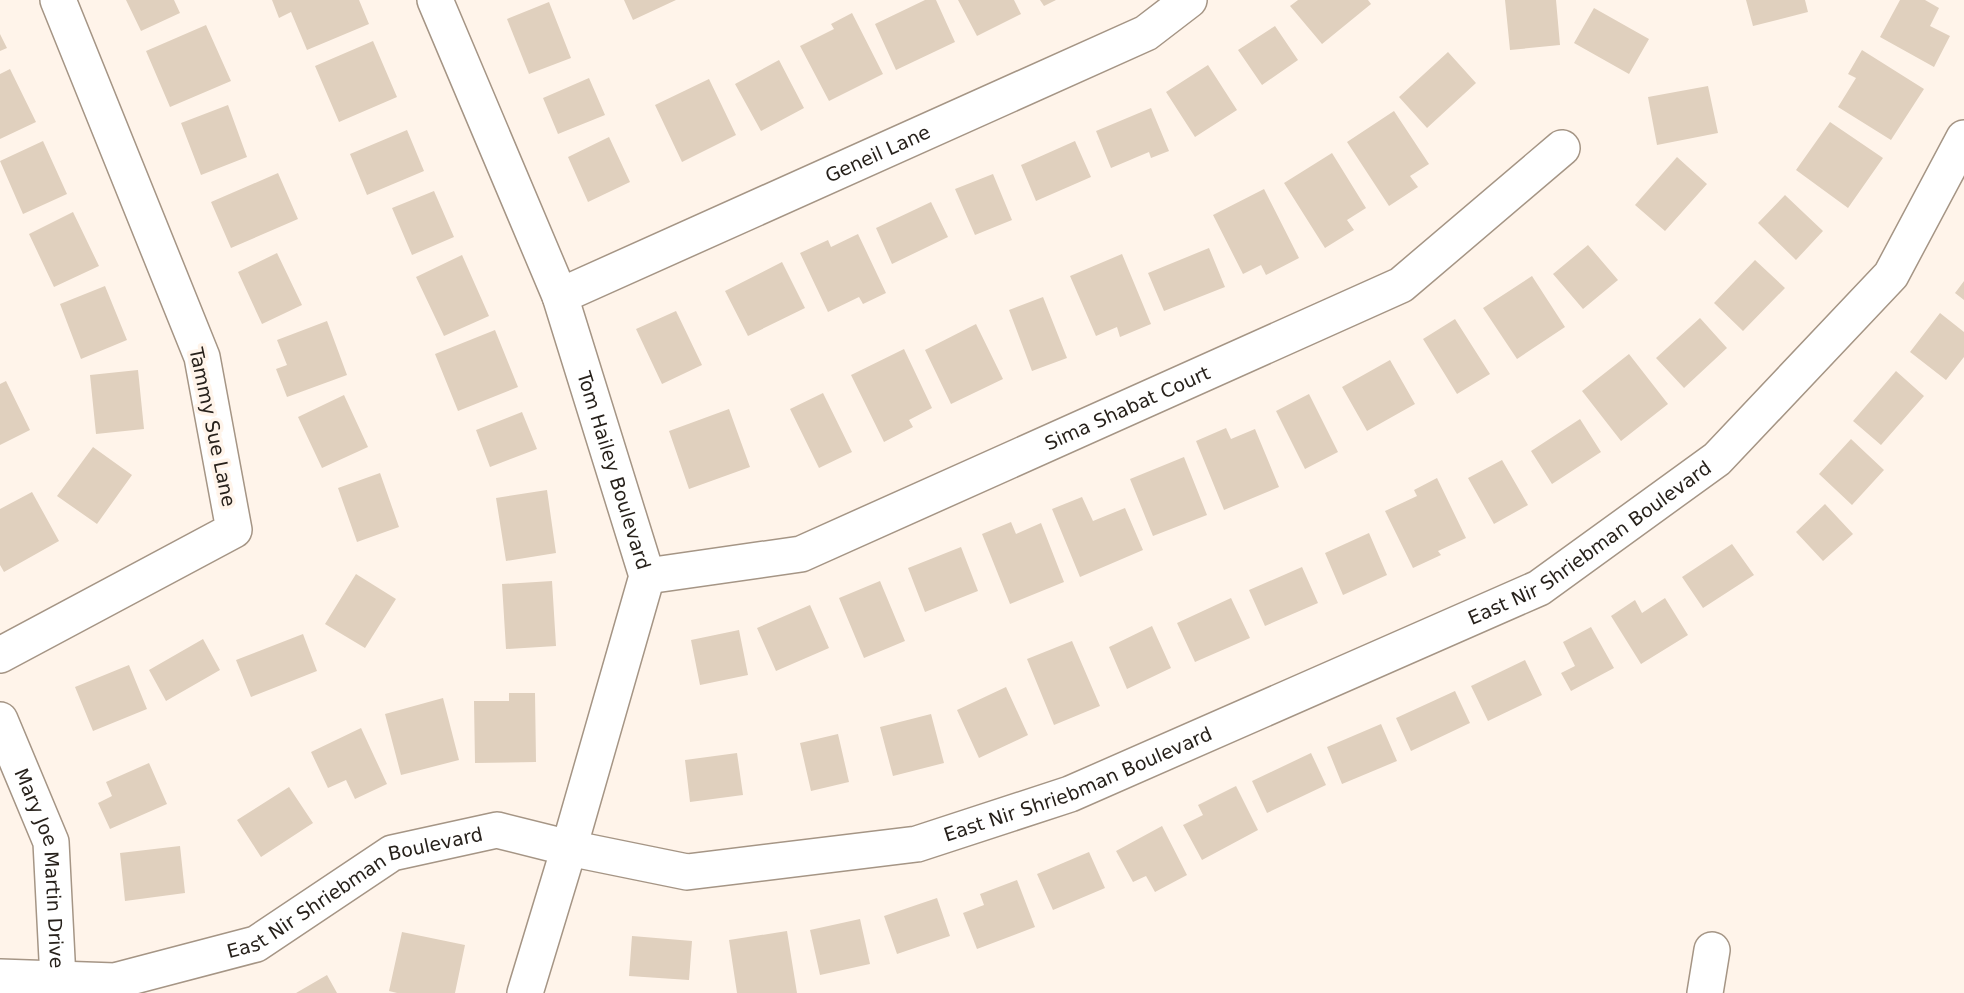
<svg xmlns="http://www.w3.org/2000/svg" width="1964" height="993" viewBox="0 0 1964 993" font-family="'DejaVu Sans',sans-serif">
<style>
.building{fill:#e0d0be}
.lines{fill:none;stroke-linecap:round;stroke-linejoin:round}
.minor-casing{stroke:#a59585;stroke-width:38}
.minor{stroke:#fff;stroke-width:35}
.labels{text-anchor:middle;stroke-width:7;stroke-linejoin:round;paint-order:stroke}
.street-label{font-size:19px;fill:#27211b;stroke:#fff4ea}
</style>
<rect width="100%" height="100%" fill="#fff4ea"/>
<!-- building -->
<path class="building" d="M126,0h48l6,13 -39,18z
M272,0h87l10,24 -62,26 -16,-38 -12,6z
M624,0h52l-43,20z
M925,0h11l19,42 -59,28 -21,-46z
M958,0h56l7,14 -44,22z
M1040,0h16l-12,6z
M1298,0h70l3,4 -49,40 -32,-38z
M1505,0h51l4,45 -50,5z
M1746,0h59l3,12 -55,14z
M1900,0h25l14,8 -9,18 20,10 -16,31 -54,-30z
M549,2l22,56 -42,16 -22,-55z
M1594,8l55,31 -20,35 -55,-31z
M852,13l31,61 -54,27 -29,-55 34,-17 -3,-5z
M206,25l25,56 -61,26 -24,-56z
M1275,26l23,34 -36,25 -24,-35z
M0,34l7,14 -7,3z
M373,41l24,56 -58,25 -24,-56z
M1862,50l62,39 -33,51 -53,-33 18,-29 -8,-4z
M1448,52l28,31 -49,45 -28,-31z
M779,60l25,48 -43,23 -26,-47z
M1208,65l29,45 -42,27 -29,-45z
M10,69l26,53 -36,17v-65z
M589,78l16,37 -47,19 -15,-36z
M709,79l27,56 -54,27 -27,-57z
M1708,86l10,47 -61,12 -9,-48z
M228,105l19,52 -46,18 -20,-52z
M1151,108l18,43 -18,7 -2,-6 -38,16 -15,-37z
M1394,111l35,53 -19,12 8,11 -29,19 -42,-64z
M1830,122l53,36 -35,50 -52,-38z
M407,130l17,41 -57,24 -17,-41z
M609,137l21,45 -42,20 -20,-45z
M43,141l24,53 -44,20 -23,-53z
M1075,141l16,36 -55,24 -15,-36z
M1332,153l34,55 -19,12 7,10 -29,18 -41,-65z
M1677,157l30,27 -42,47 -30,-26z
M278,173l20,46 -67,29 -20,-46z
M993,174l19,46 -37,15 -20,-46z
M1264,189l35,69 -33,17 -5,-10 -18,9 -30,-59z
M434,191l20,46 -42,18 -20,-47z
M1785,195l38,36 -27,29 -38,-37z
M931,202l17,35 -56,27 -16,-36z
M73,212l26,54 -45,21 -25,-53z
M858,234l28,59 -23,11 -4,-7 -31,15 -28,-59 28,-13 3,7z
M1588,245l30,35 -35,29 -30,-35z
M1209,248l16,39 -61,24 -16,-38z
M277,253l25,52 -40,19 -24,-52z
M1122,254l29,70 -31,13 -3,-10 -21,9 -26,-60z
M462,255l27,61 -45,20 -28,-59z
M1755,260l30,28 -42,43 -29,-28z
M782,262l23,46 -57,28 -23,-45z
M1532,276l33,51 -48,32 -34,-51z
M1964,281v19l-9,-7z
M105,286l22,54 -46,19 -21,-55z
M1043,297l24,61 -35,13 -23,-61z
M676,311l26,54 -40,19 -26,-55z
M1940,313l24,19v25l-18,23 -36,-28z
M1700,318l27,30 -43,40 -28,-30z
M1455,319l35,55 -33,20 -34,-55z
M327,321l20,54 -60,22 -11,-28 11,-4 -10,-25z
M976,324l27,55 -52,25 -26,-54z
M495,330l23,57 -60,24 -23,-57z
M904,349l28,59 -23,12 4,7 -29,15 -33,-67z
M1629,354l39,50 -47,37 -39,-50z
M1390,360l25,44 -48,27 -25,-44z
M138,370l6,59 -48,5 -6,-59z
M1896,371l28,25 -43,49 -28,-24z
M6,381l24,49 -30,15v-61z
M823,393l29,59 -33,16 -29,-59z
M1309,394l29,58 -33,17 -29,-58z
M344,395l24,52 -46,21 -24,-51z
M729,409l21,58 -61,22 -20,-58z
M522,412l15,37 -47,18 -14,-37z
M1580,419l21,33 -49,32 -21,-33z
M1226,428l5,11 24,-10 24,58 -55,23 -28,-69z
M1851,439l33,31 -32,35 -33,-31z
M93,447l39,28 -35,49 -40,-28z
M1184,457l23,58 -54,21 -23,-57z
M1502,460l26,45 -34,19 -26,-46z
M380,473l19,54 -42,15 -19,-54z
M1437,478l29,60 -28,13 3,4 -28,13 -28,-57 32,-15 -3,-6z
M547,490l9,63 -50,8 -10,-63z
M32,492l27,49 -55,31 -4,-7v-56z
M1082,497l11,24 32,-13 18,42 -63,27 -28,-68z
M1825,504l28,30 -30,27 -27,-29z
M1011,522l5,12 25,-11 23,59 -54,22 -28,-70z
M1369,533l18,42 -44,20 -18,-42z
M1732,544l22,31 -51,33 -21,-31z
M961,547l17,44 -53,21 -17,-44z
M1302,567l16,36 -53,23 -16,-36z
M356,574l40,25 -31,49 -40,-24z
M552,581l4,65 -50,3 -4,-65z
M880,581l25,60 -41,17 -25,-60z
M1231,598l19,40 -55,24 -18,-39z
M1665,598l23,37 -47,29 -30,-48 24,-16 7,13z
M810,605l19,43 -53,23 -19,-43z
M1152,626l19,42 -44,21 -18,-42z
M1591,627l23,41 -43,23 -10,-18 14,-7 -12,-24z
M739,630l9,45 -48,10 -9,-45z
M303,634l14,37 -66,26 -15,-37z
M203,639l17,31 -54,31 -17,-31z
M1072,641l28,65 -46,19 -27,-66z
M1525,660l17,35 -54,26 -17,-35z
M129,665l18,44 -54,22 -18,-44z
M1006,687l22,48 -49,23 -22,-48z
M1455,691l15,32 -59,28 -15,-33z
M509,693h26l1,69 -61,1 -1,-62h35z
M443,698l16,62 -58,15 -16,-61z
M931,714l13,49 -51,13 -13,-49z
M1381,724l16,37 -55,23 -15,-37z
M361,728l26,56 -32,15 -9,-19 -18,8 -17,-36z
M838,734l11,48 -38,9 -11,-48z
M737,753l6,42 -53,7 -5,-42z
M1311,753l15,32 -59,28 -15,-32z
M149,763l18,41 -57,25 -12,-26 14,-7 -6,-14z
M1236,786l22,44 -56,30 -19,-35 20,-10 -5,-10z
M289,787l24,36 -52,34 -24,-37z
M1162,826l25,49 -32,17 -9,-16 -13,6 -17,-31z
M180,846l5,47 -60,8 -5,-48z
M1089,852l16,36 -52,22 -16,-36z
M1017,880l18,47 -58,22 -14,-36 21,-8 -4,-11z
M937,898l13,38 -53,18 -13,-38z
M860,919l10,45 -50,11 -10,-45z
M787,931l10,62h-60l-8,-53z
M402,932l63,13 -10,48h-58l-8,-2z
M632,936l60,5 -3,39 -60,-4z
M327,975l10,18h-41z"/>
<g class="lines">
<!-- minor casing -->
<g class="minor-casing">
<g id="minor">
<path id="s1" d="M435,0l125,296 87,280 -78,272 -44,145"/>
<path id="s2" d="M560,296l586,-263 43,-33"/>
<path id="s3" d="M647,576l154,-22 600,-269 161,-137"/>
<path d="M0,655l234,-125 -32,-173 -144,-357"/>
<path id="s4" d="M0,720l51,122 7,137"/>
<path id="s5" d="M0,977l115,4 141,-37 136,-91 105,-23 72,18 118,24 230,-28 153,-50 469,-206 178,-129 174,-184 73,-137"/>
<path d="M1705,993l7,-43"/>
</g>
</g>
<!-- minor -->
<use href="#minor" class="minor"/>
</g>
<g class="labels">
<!-- street labels -->
<g class="street-label">
<text dy="7" stroke="none"><textPath href="#s2" startOffset="348">Geneil Lane</textPath></text>
<text dy="7" stroke="none"><textPath href="#s3" startOffset="513">Sima Shabat Court</textPath></text>
<text transform="translate(213 427) rotate(78)" y="7">Tammy Sue Lane</text>
<text dy="7" stroke="none"><textPath href="#s1" startOffset="504">Tom Hailey Boulevard</textPath></text>
<text dy="7" stroke="none"><textPath href="#s5" startOffset="1698">East Nir Shriebman Boulevard</textPath></text>
<text dy="7" stroke="none"><textPath href="#s5" startOffset="1130">East Nir Shriebman Boulevard</textPath></text>
<text dy="7" stroke="none"><textPath href="#s4" startOffset="156">Mary Joe Martin Drive</textPath></text>
<text dy="7" stroke="none"><textPath href="#s5" startOffset="374">East Nir Shriebman Boulevard</textPath></text>
</g>
</g>
</svg>
